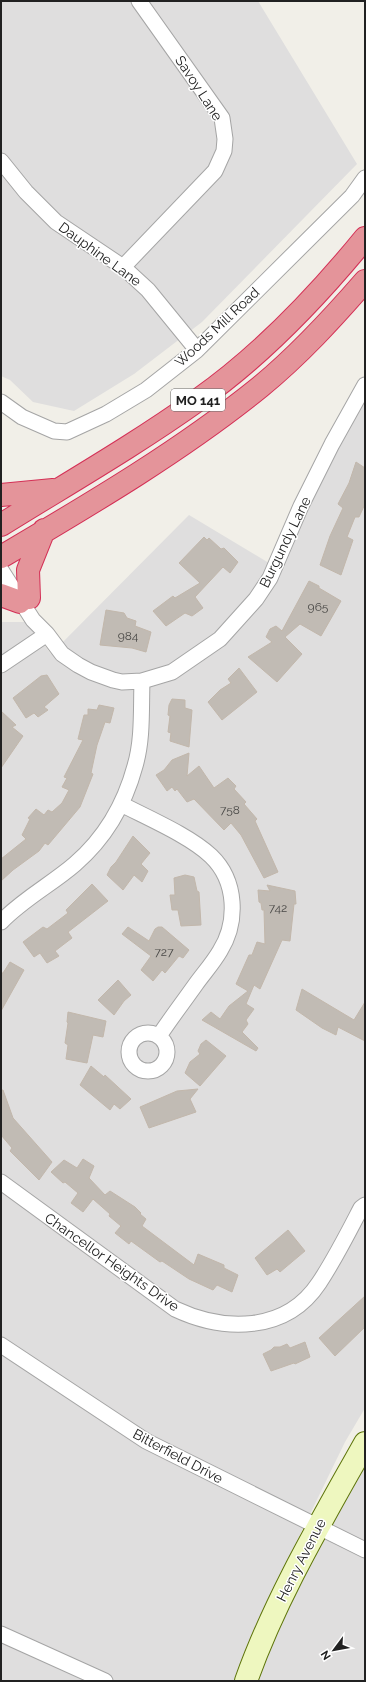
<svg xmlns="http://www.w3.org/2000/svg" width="366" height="1682" viewBox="0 0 366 1682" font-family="Raleway,sans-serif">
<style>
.residential{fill:#dfdede}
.building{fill:#c1bbb4;stroke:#c2b7ab}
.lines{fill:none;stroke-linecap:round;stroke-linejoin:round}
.street-casing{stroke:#a5a5a5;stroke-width:17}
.secondary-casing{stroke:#5e750a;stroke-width:24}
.highway-casing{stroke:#d43056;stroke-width:24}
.street{stroke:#fff;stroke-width:15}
.secondary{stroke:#eef7bf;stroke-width:22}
.highway{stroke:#e4949a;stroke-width:22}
.labels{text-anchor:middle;stroke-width:3;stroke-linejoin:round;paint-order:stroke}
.number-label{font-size:12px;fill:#494846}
.shield{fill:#fff;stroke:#646464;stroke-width:1}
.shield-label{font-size:13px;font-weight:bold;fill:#212121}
.street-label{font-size:14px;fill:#212121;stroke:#fff}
</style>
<rect width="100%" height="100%" fill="#f1efe8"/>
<!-- residential -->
<path class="residential" d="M1,1h257l99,163 -155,158 -68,52 -60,37 -41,-9 -23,-22 -9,-4z
M365,401v1007l-20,34 -68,140 -41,99h-235v-1059h26l24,32 138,-139 90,54 47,-101z
M365,1459v222h-113l13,-38z"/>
<!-- building -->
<path class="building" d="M356,462l9,6v36l-6,13h-4l-8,20 6,3 -12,35 -21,-10 10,-29 13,-28 -5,-4 11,-21z
M204,537l3,3 2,-2 12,11 3,-1 14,14 -8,11 -7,-6 -28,30 8,11 -11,8 -7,-3 -19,13 -13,-15 20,-15 2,2 25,-15 -21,-20z
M309,581l10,5v2l22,13 -20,35 -21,-12 -15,13 17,17 -25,28 -29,-25 24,-15 -6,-5 4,-8 6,-3 6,5z
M106,610l18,3 3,5 9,3 -1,5 16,6 -5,20 -14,-4 -32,-3z
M239,668l18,24 -35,28 -14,-18 12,-12 11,-7 -3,-4z
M47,675l12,19 -15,13 4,3 -10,7 -4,-4 -8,5 -13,-20 28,-22z
M172,699l13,1v8l7,2 -3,37 -19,-6 1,-8 -3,-1 2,-16 -2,-1 1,-10z
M99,705l15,3 -4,15 -5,-1 -8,23 -6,28 2,1 -13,33 -32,38 -3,-2 -6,8 -26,19 -12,11v-22l25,-20 -4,-4 8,-16 -2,-1 8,-9 8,6 4,-5 4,2 10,-9 7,-13 -7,-3 5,-9 -3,-1 19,-37 -5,-1 6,-24h4v-6l9,1z
M1,711l15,14 -4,2 11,9 -22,32z
M189,753l-2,23 12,-10 15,22 14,-10 8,8 -2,3 12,13 -2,2 13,15 -2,2 23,51 -14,6 -23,-43 -10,-12 -7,7 -30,-31 -7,3 -10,-13 -2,2 -3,-4 -5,4 -11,-16 8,-5 8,-10z
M133,836l17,17 -9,11 7,7 -6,11 -8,-7 -11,15 -16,-15 4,-8 5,-5z
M185,875l9,2 3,14 2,1 2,33 -20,1 -3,-16h-6l-2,-15h5l-1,-17z
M92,884l16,17 -40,31 4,6 -17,13 4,5 -12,7 -7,-10 -6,4 -11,-15 20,-15 4,2 21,-16 -2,-3z
M267,885l28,6 1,13h-2l-4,37 -8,-1 -22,49 -6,-4 -8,19 8,5 -8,11 2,4 -6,8 16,16 -2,3 -54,-31 9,-8 9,7 9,-13 19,-15 -12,-7 13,-29h3l5,-13 8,2 -1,-34h-2l-1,-7 -2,-1 -1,-12 12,1z
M128,927l21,14 6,-12 3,-2h4l27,23 -6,8 -4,-2 -14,17 -3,-3 -9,11 -12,-11 10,-14 -29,-22z
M10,962l14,8 -23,41v-38h2z
M118,980l13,15 -7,6 -10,14 -16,-15z
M302,989l52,31 11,-18v39l-27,-14 -2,8 -14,-7 -26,-18z
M68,1012l38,9 -3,16 -10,-2 -6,28 -21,-4 2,-14 -3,-2 3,-20 -1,-1z
M206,1040l20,16 -26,30 -15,-13 5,-11 10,-8 -2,-3 3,-7z
M91,1066l13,11 1,-2 26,24 -11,10 -6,-5 -4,6 -30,-25z
M198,1089l-8,10 6,13 -47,16 -9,-21 37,-16z
M1,1090h2l10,28 39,44 -13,18 -29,-29 2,-3 -11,-13z
M83,1159l11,7 -5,12 16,17 5,-4 25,16 6,6 -1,1 6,5 -4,7 52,39 4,-11 26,11v3l14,7 -6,17 -15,-7 -4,5 -24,-11 -27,-18 -2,1 -29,-21 -2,3 -14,-11 6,-7 -12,-10 1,-2 -17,-15 -10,13 -12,-9 7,-10 -13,-11 -2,1 -12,-11 13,-12 13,8z
M288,1230l17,21 -25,21 -3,-3 -10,6 -12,-17z
M365,1296v31l-30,29 -16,-18z
M305,1342l5,15 -15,7 -1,-1 -23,8 -8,-17 8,-4 3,-3h6l7,-3 3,4z"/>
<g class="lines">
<!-- street casing -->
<g class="street-casing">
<path id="street" d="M1,161l25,31 30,30 67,45 25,23 49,60
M123,267l92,-96 9,-20 1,-12 -3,-21 -83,-117
M1,402l21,15 32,14 13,1 39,-18 40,-24 51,-40 155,-154 13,-18
M1,570l32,50 14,14 15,20 16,11 13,7 22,8 9,2 20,-1 30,-9 48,-33 36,-40 14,-21 31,-72 31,-62 33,-59
M1,665l46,-31
M121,804c27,14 69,32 90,52 26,25 27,66 9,95 -7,12 -16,22 -24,33 -12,17 -25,34 -37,52
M1,922c22,-23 51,-38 74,-58 30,-26 50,-61 60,-98 8,-27 6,-57 7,-85
M129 1052a19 19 0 1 1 38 0a19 19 0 1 1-38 0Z
M1,1182l174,127c49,23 111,24 144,-26 16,-24 29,-50 42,-75l4,-3
M1,1345l145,96 219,109
M1,1634l104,47"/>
</g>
<!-- secondary casing -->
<g class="secondary-casing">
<path id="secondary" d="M246,1681c30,-84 76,-161 119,-238"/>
</g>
<!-- highway casing -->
<g class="highway-casing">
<path id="highway" d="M1,495l52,-5
M1,525c66,-41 134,-80 197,-125 64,-45 118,-102 167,-162
M1,557c88,-52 180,-106 259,-170 39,-32 72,-68 105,-106
M1,595l19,7
M29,598l-1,-28 16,-40"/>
</g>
<!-- street -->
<use href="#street" class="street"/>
<!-- secondary -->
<use href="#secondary" class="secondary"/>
<!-- highway -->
<use href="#highway" class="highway"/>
</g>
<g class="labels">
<!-- number labels -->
<g class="number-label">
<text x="318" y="611">965</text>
<text x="128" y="640">984</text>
<text x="230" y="814">758</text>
<text x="278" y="912">742</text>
<text x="164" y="956">727</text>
</g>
<!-- shield labels -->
<rect class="shield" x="171" y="389" width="54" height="22" rx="3"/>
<g class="shield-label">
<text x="198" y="405">MO 141</text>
</g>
<!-- street labels -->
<g class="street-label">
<text transform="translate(199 88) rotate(57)" y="5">Savoy Lane</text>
<text transform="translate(100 254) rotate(36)" y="5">Dauphine Lane</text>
<text transform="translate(217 327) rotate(-43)" y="5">Woods Mill Road</text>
<text transform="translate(285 542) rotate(-64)" y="5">Burgundy Lane</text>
<text transform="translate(112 1262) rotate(35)" y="5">Chancellor Heights Drive</text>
<text transform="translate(178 1456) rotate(28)" y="5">Bitterfield Drive</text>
<text transform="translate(301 1560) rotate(-63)" y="5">Henry Avenue</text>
</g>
</g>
<!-- border -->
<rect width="366" height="1682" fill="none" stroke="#212121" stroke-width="4"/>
<!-- north arrow -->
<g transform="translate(334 1650) rotate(238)" stroke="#ffffff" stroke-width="3" paint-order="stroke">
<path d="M0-3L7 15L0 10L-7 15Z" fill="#212121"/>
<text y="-6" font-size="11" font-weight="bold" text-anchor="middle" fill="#212121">N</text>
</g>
</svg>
